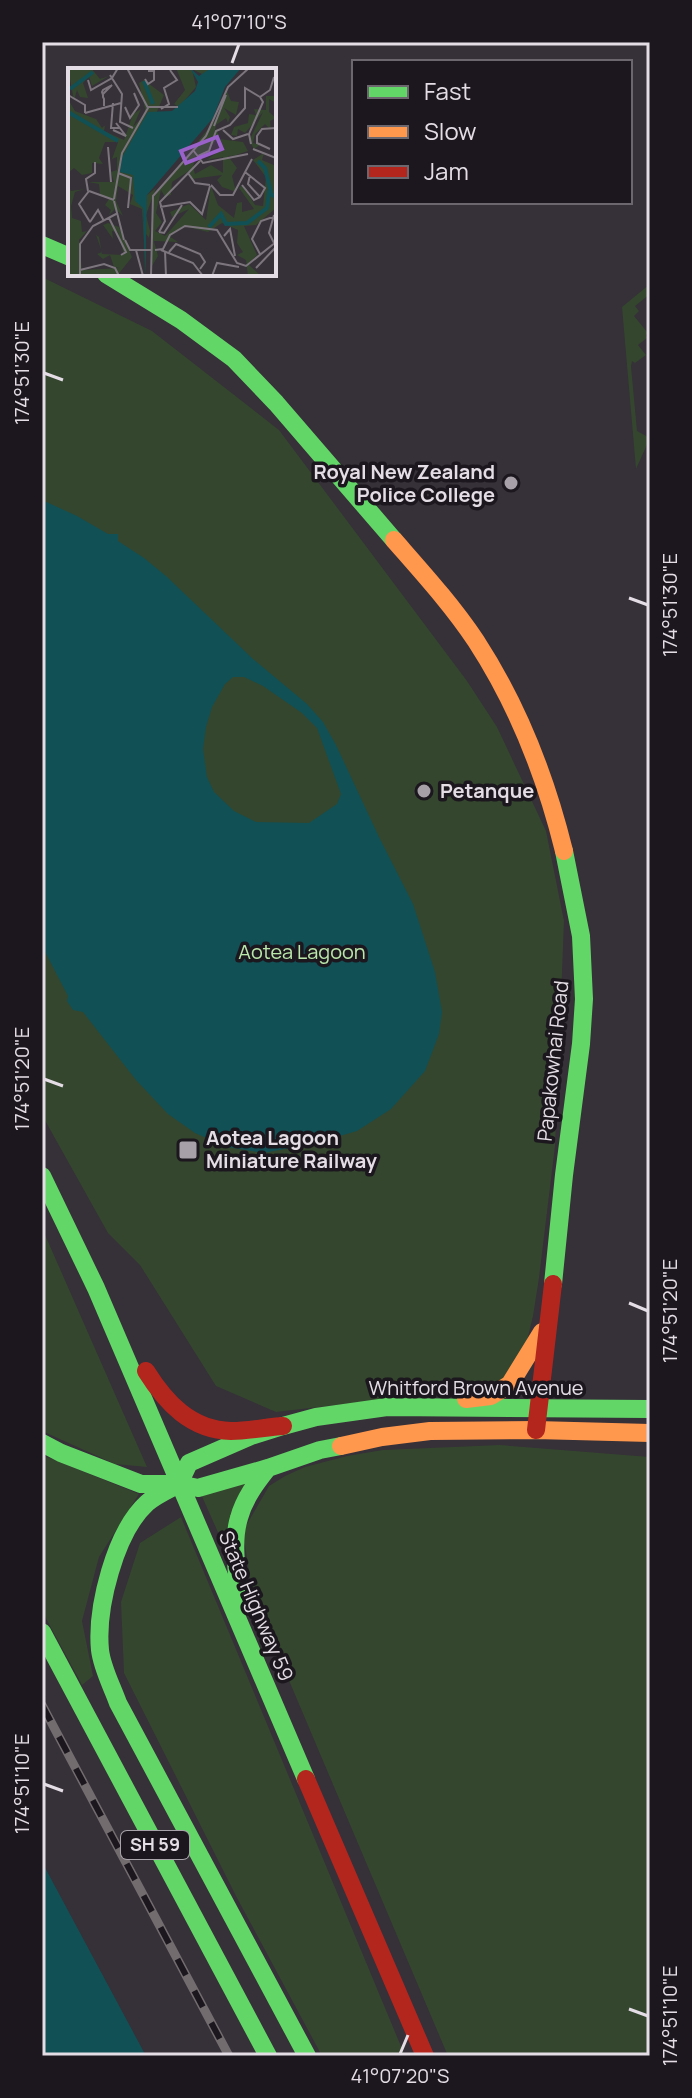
<svg xmlns="http://www.w3.org/2000/svg" width="692" height="2098" viewBox="0 0 692 2098" font-family="Manrope,sans-serif">
<style>
.green{fill:#34462e}
.water{fill:#115055;fill-rule:evenodd}
.lines{fill:none;stroke-linecap:round;stroke-linejoin:round}
.fast{stroke:#63d668;stroke-width:18}
.slow{stroke:#ff974d;stroke-width:18}
.jam{stroke:#b3261e;stroke-width:18}
.rail-casing{stroke:#726c6e;stroke-width:9}
.rail{stroke:#1c171e;stroke-width:6;stroke-dasharray:18;stroke-linecap:butt}
.ticks{fill:none;stroke:#e4dde6;stroke-width:3}
.poi-dot{fill:#a7a0a9;stroke:#1c171e;stroke-width:3}
.labels{text-anchor:middle;stroke-width:7;stroke-linejoin:round;paint-order:stroke}
.shield{fill:#1c171e;stroke:#a8a2aa;stroke-width:2}
.shield-label{font-size:18px;font-weight:bold;fill:#e4dde6}
.poi-label{font-size:20px;font-weight:bold;fill:#e4dde6;stroke:#1c171e;text-anchor:start}
.park-label{font-size:20px;fill:#bae7aa;stroke:#1c171e}
.street-label{font-size:20px;fill:#e4dde6;stroke:#1c171e}
.inset-river{fill:none;stroke:#115055;stroke-width:4}
.inset-road{fill:none;stroke:#7c757e;stroke-width:2}
.view{fill:#9a61cb;fill-opacity:0.15;stroke:#9a61cb;stroke-width:4}
.inset-edge{fill:none;stroke:#e4dde6;stroke-width:4}
.neatline{fill:none;stroke:#e4dde6;stroke-width:3}
.ticks-label{font-size:20px;text-anchor:middle;fill:#e4dde6}
</style>
<rect width="100%" height="100%" fill="#363038"/>
<!-- green -->
<path class="green" d="M42,277l110,54 127,99 188,251 30,46 49,104 18,90 -6,155 -3,70 -16,132 -6,38 -7,29 -18,33 -45,17 -75,4 -112,13 -60,-26 -76,-121 -32,-32 -66,-118z
M650,284v10l-15,12 4,5 -5,5 14,17 -2,2 1,3 -9,7 8,10 -11,8 -3,-2 -1,5 6,65 13,7 -14,31 -14,-162z
M42,1228l105,239 -32,-3 -73,-33z
M500,1445l150,12v599h-202l-196,-463 -9,-62 26,-45 16,-10 20,-9 42,-11 36,-6z
M42,1455l97,39 -40,63 -17,64 11,55 -11,9 -40,-74z
M248,1477l-19,80 -29,-65z
M181,1517l224,539h-83l-86,-160 -112,-223 -3,-71 19,-59z"/>
<!-- water -->
<path class="water" d="M42,500l35,16 31,18h10v7l26,17 22,18 87,83 54,45 16,18 13,23 43,92 34,67 22,68 7,40 -3,22 -14,37 -34,38 -34,22 -45,13 -49,9 -36,-6 -32,-14 -27,-19 -32,-34 -53,-68 -10,-2 -6,-9 1,-5 -26,-50zM233,677h11l19,9 39,27 15,15 24,66 -4,10 -28,19 -53,-1 -22,-11 -20,-19 -7,-15 -4,-28 3,-22 6,-20 13,-23z
M42,1862l104,194h-104z"/>
<g class="lines">
<!-- fast -->
<path class="fast" d="M42,245l28,12
M106,274l75,46 53,39 42,44 118,137
M42,1176l54,112 210,491
M553,1284l11,-109 17,-131 3,-45 -3,-63 -17,-85
M42,1443l19,10 80,31h37
M341,1446l-21,4 -52,18 -70,20 -19,-4 10,-21 62,-27 32,-10 33,-9 71,-10 263,2
M179,1484c-11,6 -23,11 -32,19 -32,29 -51,105 -47,147 2,18 12,36 18,53l189,353
M240,1602c-2,-27 -9,-58 -1,-84 5,-19 17,-35 29,-50
M42,1632l226,424"/>
<!-- slow -->
<path class="slow" d="M394,540c28,32 58,65 82,101 41,63 70,137 88,210
M466,1399l25,-3 19,-12 32,-52
M341,1446l41,-9 48,-6 106,-1 114,3"/>
<!-- jam -->
<path class="jam" d="M146,1371c20,32 45,59 85,60 18,0 35,-4 52,-5
M536,1430l17,-146
M306,1779l119,277"/>
<!-- rail casing -->
<g class="rail-casing">
<path id="rail" d="M42,1705l187,351"/>
</g>
<!-- rail -->
<use href="#rail" class="rail"/>
</g>
<!-- ticks -->
<path class="ticks" d="M232,63l7,-19M44,373l19,7M629,598l19,7M44,1079l19,7M629,1303l19,8M44,1784l19,7M629,2009l19,7M400,2054l8,-19"/>
<!-- markers -->
<g class="poi-dot">
<circle cx="511" cy="483" r="8"/>
<circle cx="424" cy="791" r="8"/>
<rect x="178" y="1140" width="20" height="20" rx="4"/>
</g>
<g class="labels">
<!-- shield labels -->
<rect class="shield" x="121" y="1831" width="68" height="28" rx="6"/>
<g class="shield-label">
<text x="155" y="1851">SH 59</text>
</g>
<!-- poi labels -->
<g class="poi-label">
<text x="495" y="479" text-anchor="end">Royal New Zealand<tspan x="495" dy="23">Police College</tspan></text>
<text x="440" y="798">Petanque</text>
<text x="206" y="1145">Aotea Lagoon<tspan x="206" dy="23">Miniature Railway</tspan></text>
</g>
<!-- park labels -->
<g class="park-label">
<text x="302" y="959">Aotea Lagoon</text>
</g>
<!-- street labels -->
<g class="street-label">
<text transform="translate(553 1061) rotate(-84)" y="7">Papakowhai Road</text>
<text x="476" y="1395">Whitford Brown Avenue</text>
<text transform="translate(256 1606) rotate(67)" y="7">State Highway 59</text>
</g>
</g>
<!-- overview -->
<g transform="translate(68 68)">
<rect width="208" height="208" fill="#363038"/>
<path d="M0,0h23l9,11 9,-3 -17,10 -3,-10 -6,7 5,15 -8,-1 -3,-7 -3,11zM108,0h35l-7,7 -12,-6 4,18 -17,20 -5,-3 11,-14zM76,12l20,15 -31,73 10,41v17l4,-31 9,-7 -10,27 4,16 -1,7 -3,-4v42l-4,-67 -12,-5 3,-9 -15,-9 -2,15 7,15 -8,-7 -6,6 2,-5 -6,-5 4,-6 -9,-5 -1,-10 -11,-2h26l-3,-10 6,-2v-13l-5,2 6,-17h-13l-6,16 4,6 -11,-1v10l-10,2 -8,-7 -6,5v-74l7,12 21,8 6,9 2,-2h6h-5l-1,5 20,9 9,-26 8,-5 -8,18 13,-14 -7,-30zM159,23l4,10 8,1 -3,13 -12,-7 6,9 -2,6 -2,-5 -10,7 -2,11 3,-5 2,5 -12,16 -11,3 -3,12 2,7 16,-9 12,8v-16l-17,3 18,-12 -5,-9 24,3 5,9 -12,4h11l-19,1 9,12 -5,8 4,16 -14,-5 -5,-7 5,-5 -30,4 -3,-8 -17,11 -1,13 -6,2 -4,-7 -5,23 6,9 -7,9 10,5 24,-27 -17,8 -2,-5 19,-8 17,16 5,-34 7,19 16,13 3,-15 5,-1v10l12,-3 -15,-21 3,-3 13,20 8,1 3,-29 -13,-17 11,-7 -2,7 14,6v42l-20,17 -12,1 13,29 -9,9 13,12h-13l-2,-16 -9,-5 6,-3 -6,-9 1,-13 -16,-7 -14,9 -24,-6 -15,10 9,6 -24,-1 4,15 -6,10 1,-68 62,-78zM198,28h10v7l-7,-4v13l7,6 -6,3 1,9 -6,-6 -10,10 -2,9 7,2 -6,4 -5,-8 14,-29 -18,21 -7,-4 -1,7 -6,-1 3,-8 14,-4 1,-9 7,1 -2,-6 12,1zM0,116l3,7 14,-2 -10,3 -4,14 1,12 9,3 1,11 5,-1 -8,9 3,30 38,-2 -6,-1 -4,-12 -7,4 -6,-5 5,-2 -6,-17 3,2 3,17 22,1 -6,-23 -6,-1 1,8 -10,-14 5,-2 11,4 13,30 -15,19h-49z" fill="#34462e"/>
<path d="M122,0l9,8 12,-8h30l-16,19 -12,31 -66,77 -2,81 -2,-68 -8,-7 -2,-26 -13,-3 1,-13 27,-47 24,-1 23,-20 3,-9z" fill="#115055"/>
<path class="inset-river" d="M76,13l9,23M2,21l23,-17M0,44l50,29M190,93l7,7 6,25M141,159l12,-13 5,10 21,-1 20,-15 2,-15 7,4"/>
<path class="inset-road" d="M42,7l12,19 -2,28 13,6M77,11l3,5 6,-4v-9h-6M20,12l3,10 21,-12 6,-10M35,26l9,-9 -9,5 -1,2 1,3v2l1,2v7M0,27l17,10v8M192,29l10,-7 4,-13M45,35l-2,25h8M57,39l5,11 9,-13 -5,-12M80,39h30M93,41l8,-5 -5,-16 13,-8 -7,-10M17,45l36,-10M146,58l12,-31M45,62l13,6 -10,-13M155,62l10,9 15,-5M183,76l-2,-10 14,-32 -3,-5M40,79l3,35M185,81l23,9M202,81l-13,-6v-7l5,-7 14,-1M125,82l10,13 45,-9M130,88l11,-5 7,-20 14,-6 15,-17v-20l15,9M177,104l20,16 -5,9M50,105l13,5 -3,30M120,105l7,10 15,2M182,107l-2,9 12,13M143,117l9,10h13l19,-36M174,117l12,15 6,-3M20,123l-2,-12 9,-6v-11M21,123l-10,13 11,18M21,123l25,9M46,131l8,-46 26,-45 -21,-40M46,133l10,39M92,139l30,-5 12,12 8,-28M41,150l17,34 -5,3M22,154l8,-12 6,11M91,164l6,-11 -5,-19 40,-41M91,164l5,1 18,-28M156,168l6,-7 5,27M57,172l5,10h21M206,175l-5,-10 5,-18M68,182l7,26M87,182l8,-1 7,-14 15,-9 32,4 20,33 9,3 30,-24M93,182l32,13 10,13M97,183l1,25M101,184l7,-8 24,10 5,8 -5,7M192,186l-8,-15 9,-18 15,-5M188,200l20,-21M12,202l24,-6 11,4 4,8M12,208v-32l13,-18 25,-13M83,208l2,-80 53,-60 22,-49 21,-19M144,208l5,-13 22,4"/>
<path class="view" d="M149,69l5,12 -36,14 -5,-12z"/>
<rect width="208" height="208" class="inset-edge"/>
</g>
<!-- border -->
<rect width="692" height="2098" fill="none" stroke="#1c171e" stroke-width="88"/>
<!-- legend -->
<rect x="352" y="60" width="280" height="144" fill="#1c171e" stroke="#6c666e" stroke-width="2"/>
<rect x="368" y="86" width="40" height="12" fill="#63d668" stroke="#6c666e" stroke-width="2"/>
<text x="424" y="100" font-size="24" fill="#e4dde6">Fast</text>
<rect x="368" y="126" width="40" height="12" fill="#ff974d" stroke="#6c666e" stroke-width="2"/>
<text x="424" y="140" font-size="24" fill="#e4dde6">Slow</text>
<rect x="368" y="166" width="40" height="12" fill="#b3261e" stroke="#6c666e" stroke-width="2"/>
<text x="424" y="180" font-size="24" fill="#e4dde6">Jam</text>
<rect x="44" y="44" width="604" height="2010" class="neatline"/>
<g class="ticks-label">
<text x="239" y="29">41°07'10"S</text>
<text transform="translate(22 373) rotate(-90)" y="7">174°51'30"E</text>
<text transform="translate(670 605) rotate(-90)" y="7">174°51'30"E</text>
<text transform="translate(22 1079) rotate(-90)" y="7">174°51'20"E</text>
<text transform="translate(670 1311) rotate(-90)" y="7">174°51'20"E</text>
<text transform="translate(22 1784) rotate(-90)" y="7">174°51'10"E</text>
<text transform="translate(670 2016) rotate(-90)" y="7">174°51'10"E</text>
<text x="400" y="2083">41°07'20"S</text>
</g>
</svg>
